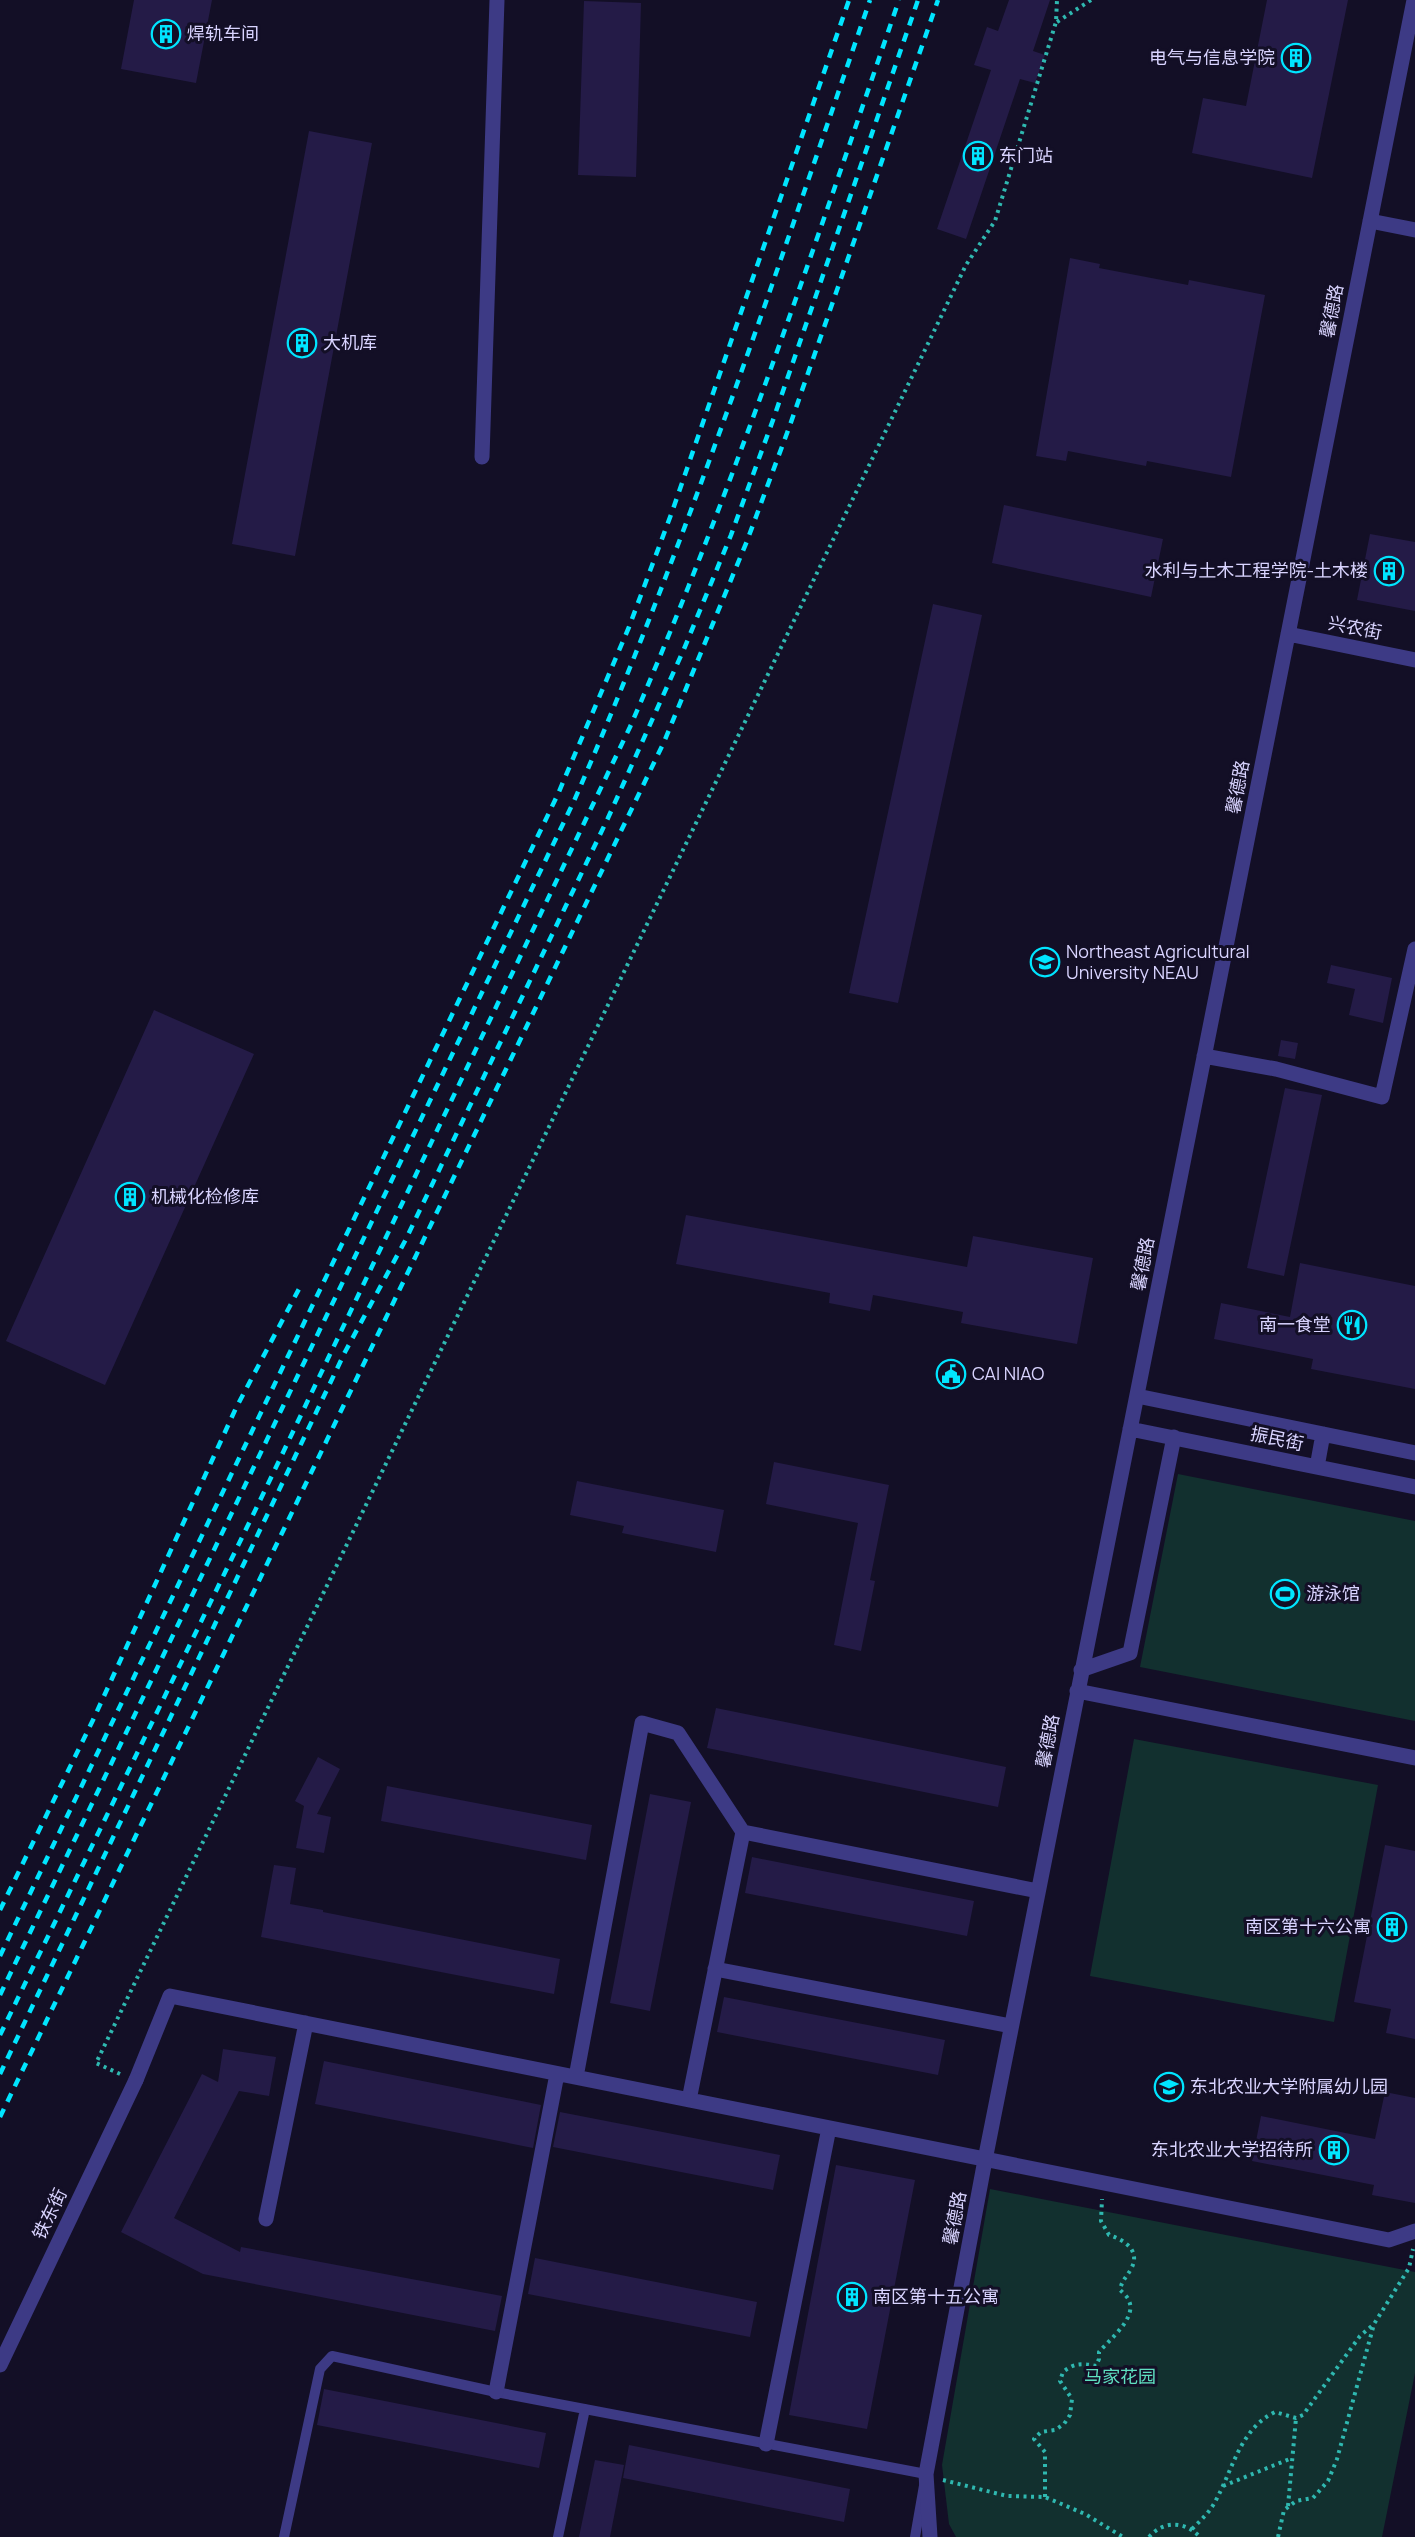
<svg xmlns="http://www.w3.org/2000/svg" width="1415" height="2537" viewBox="0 0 1415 2537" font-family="Manrope,'Noto Sans SC',sans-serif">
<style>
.green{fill:#12302f}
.building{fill:#241b47}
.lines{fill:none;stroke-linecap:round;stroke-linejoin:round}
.path{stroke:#2fb8b0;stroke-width:4;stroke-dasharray:3 4.5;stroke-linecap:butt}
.service{stroke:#3d3a85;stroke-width:10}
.minor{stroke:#3d3a85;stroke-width:15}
.tertiary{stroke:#3d3a85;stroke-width:15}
.rail{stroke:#00e5ff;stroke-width:4.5;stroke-dasharray:9 8;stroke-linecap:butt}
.labels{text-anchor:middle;stroke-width:6;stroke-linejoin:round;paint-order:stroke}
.poi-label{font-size:18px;fill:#d9d4ff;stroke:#130f26;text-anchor:start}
.street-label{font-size:18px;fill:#d9d4ff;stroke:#130f26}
.park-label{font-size:18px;fill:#5fe0c0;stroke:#130f26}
</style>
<rect width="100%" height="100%" fill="#130f26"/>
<!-- green -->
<path class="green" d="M1178,1474l237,47v200l-275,-54z
M1134,1739l244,46 -44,237 -244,-46z
M990,2189l425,83v101l-33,164h-426l-7,-13 -7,-59z"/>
<!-- building -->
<path class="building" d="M134,0h78l-16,83 -75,-14z
M1009,0h41l-17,51 12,4 -10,28 -15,-4 -54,160 -29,-10 54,-159 -17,-5 13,-38 11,4z
M1267,0h81l-36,178 -120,-25 11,-55 43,8z
M584,1l57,2 -5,174 -58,-2z
M309,131l63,12 -77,413 -63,-12z
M1070,258l30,6 -1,4 89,17 1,-5 76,15 -34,182 -84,-16 -1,5 -78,-15 -2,10 -30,-5z
M1004,505l159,34 -12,58 -159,-34z
M1370,534l45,8v69l-58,-11z
M933,604l49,11 -84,388 -49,-10z
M1331,965l61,13 -9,45 -34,-8 6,-26 -28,-6z
M154,1010l100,44 -149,331 -99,-44z
M1281,1040l17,3 -3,16 -17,-3z
M1285,1088l37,7 -38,181 -37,-8z
M686,1215l281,52 6,-31 120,22 -16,86 -116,-21 2,-11 -90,-17 -3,16 -41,-8 1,-10 -154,-29z
M1300,1263l115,23v103l-104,-20 2,-10 -99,-20 7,-36 69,14z
M774,1462l115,23 -19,95 5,1 -14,70 -27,-6 24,-122 -92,-19z
M577,1481l147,29 -8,42 -94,-19 2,-7 -54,-11z
M716,1708l290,59 -8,40 -291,-59z
M318,1757l22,12 -23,45 14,3 -7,36 -28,-5 8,-42 -9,-5z
M387,1786l205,39 -6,35 -205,-39z
M650,1794l41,8 -41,209 -40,-8z
M1385,1845l30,6v188l-29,-6 5,-24 -37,-7z
M752,1857l222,44 -7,35 -222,-43z
M274,1865l22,3 -6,36 33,6v2l237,47 -6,35 -293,-57z
M724,1997l221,43 -7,35 -221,-43z
M223,2049l53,8 -7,39 -30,-5 -65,127 66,34 1,-5 261,49 -7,35 -292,-57 -82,-42 81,-158 16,8z
M324,2061l217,44 -8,43 -218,-44z
M1385,2092l30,6v105l-43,-8 2,-10 -122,-24 9,-45 114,23z
M560,2112l220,43 -7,35 -220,-43z
M836,2165l79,15 -48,249 -78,-14z
M535,2258l222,44 -7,35 -222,-43z
M324,2389l222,44 -7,35 -222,-43z
M629,2445l221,44 -6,33 -221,-44z
M595,2460l29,5 -14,72h-31z"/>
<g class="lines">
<!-- path -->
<path class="path" d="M1057,22l34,-22
M120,2074l-24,-11 870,-1798 29,-44 61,-199 1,-22
M943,2480l64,16 38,1 40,17 38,23
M1223,2486l69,-28
M1045,2497v-45l-11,-13 7,-7 14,-2 9,-6 6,-9 2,-16 -12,-18 3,-9c11,-9 19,-9 33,-6l3,-7v-7c10,-12 38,-34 30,-51 -1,-4 -6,-8 -9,-11 2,-10 6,-12 11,-21 10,-18 -6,-29 -22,-34l-8,-14 1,-22
M1288,2506l8,-88
M1192,2529c9,-9 18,-17 24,-29 17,-31 24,-71 59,-88l21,6 7,-3 57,-79 14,-12
M1149,2537c15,-17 36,-16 51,0
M1278,2537l6,-27 12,-9 17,-3 15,-17 9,-22 37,-135 35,-56 4,-19"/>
<!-- service -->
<path class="service" d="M284,2537l36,-168 12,-13 164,36 430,82 -11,63
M558,2537l27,-128"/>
<!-- minor -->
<path class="minor" d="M1370,221l45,9
M482,457l15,-457
M1288,634l127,26
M1204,1056l72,13 106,28 33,-148
M1137,1396l278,57
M1130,1429l285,58
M1317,1467l6,-33
M1081,1670l49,-17 44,-216
M1077,1691l338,67
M743,1832l295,59
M715,1969l296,57
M576,2077l66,-354 36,10 65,99 -54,268
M136,2080l34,-84 1219,244 26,-9
M266,2219l40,-196
M496,2392l61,-318
M766,2444l63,-316
M930,2537l-4,-63 59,-314 429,-2160"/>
<!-- tertiary -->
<path class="tertiary" d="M0,2365l136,-285"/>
<!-- rail -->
<path class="rail" d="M0,1910l93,-190 143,-312 64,-121
M0,1956l558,-1162 71,-167 43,-115 177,-512
M0,1995l574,-1194c114,-261 203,-531 296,-801
M0,2035l267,-549 363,-759c103,-237 185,-482 269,-727
M0,2074l345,-722 60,-111 203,-423 76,-169 47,-114 42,-115 145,-420
M0,2117l664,-1375 83,-201 43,-116 148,-425"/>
</g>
<!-- icons -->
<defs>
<g id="building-ring" transform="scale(1.5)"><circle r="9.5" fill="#130f26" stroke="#00e5ff" stroke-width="1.5"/><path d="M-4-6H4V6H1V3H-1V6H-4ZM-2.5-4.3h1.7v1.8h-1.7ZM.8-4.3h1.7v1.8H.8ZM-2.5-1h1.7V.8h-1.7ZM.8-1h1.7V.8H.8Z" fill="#00e5ff"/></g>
<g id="university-ring" transform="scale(1.5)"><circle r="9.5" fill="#130f26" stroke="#00e5ff" stroke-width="1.5"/><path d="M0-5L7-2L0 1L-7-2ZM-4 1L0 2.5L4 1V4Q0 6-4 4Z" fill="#00e5ff"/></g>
<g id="restaurant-ring" transform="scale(1.5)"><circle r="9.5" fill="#130f26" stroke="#00e5ff" stroke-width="1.5"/><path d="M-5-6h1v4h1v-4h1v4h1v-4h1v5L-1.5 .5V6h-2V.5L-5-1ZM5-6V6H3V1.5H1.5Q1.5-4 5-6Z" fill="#00e5ff"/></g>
<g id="civic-ring" transform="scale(1.5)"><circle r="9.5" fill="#130f26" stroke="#00e5ff" stroke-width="1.5"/><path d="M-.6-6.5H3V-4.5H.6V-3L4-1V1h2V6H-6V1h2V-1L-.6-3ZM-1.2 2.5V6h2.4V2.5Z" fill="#00e5ff"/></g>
<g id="stadium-ring" transform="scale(1.5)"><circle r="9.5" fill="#130f26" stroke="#00e5ff" stroke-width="1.5"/><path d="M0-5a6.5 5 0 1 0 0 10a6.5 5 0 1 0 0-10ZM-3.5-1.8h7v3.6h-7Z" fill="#00e5ff"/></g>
<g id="school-ring" transform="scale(1.5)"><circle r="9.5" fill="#130f26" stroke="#00e5ff" stroke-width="1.5"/><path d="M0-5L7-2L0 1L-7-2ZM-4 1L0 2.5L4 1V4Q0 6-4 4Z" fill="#00e5ff"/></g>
</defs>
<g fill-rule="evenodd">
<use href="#building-ring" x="166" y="34"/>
<use href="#building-ring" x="1296" y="58"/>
<use href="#building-ring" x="978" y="156"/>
<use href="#building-ring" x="302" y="343"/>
<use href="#building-ring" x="1389" y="571"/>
<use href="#university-ring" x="1045" y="962"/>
<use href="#building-ring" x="130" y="1197"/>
<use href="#restaurant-ring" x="1352" y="1325"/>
<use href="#civic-ring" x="951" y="1374"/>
<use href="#stadium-ring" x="1285" y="1594"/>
<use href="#building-ring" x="1392" y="1927"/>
<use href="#school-ring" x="1169" y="2087"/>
<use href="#building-ring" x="1334" y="2150"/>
<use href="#building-ring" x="852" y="2297"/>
</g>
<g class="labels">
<!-- poi labels -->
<g class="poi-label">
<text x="187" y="40">焊轨车间</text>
<text x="1275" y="64" text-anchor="end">电气与信息学院</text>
<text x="999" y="162">东门站</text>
<text x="323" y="349">大机库</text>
<text x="1368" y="577" text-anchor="end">水利与土木工程学院-土木楼</text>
<text x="1066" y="958">Northeast Agricultural<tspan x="1066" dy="21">University NEAU</tspan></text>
<text x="151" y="1203">机械化检修库</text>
<text x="1331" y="1331" text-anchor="end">南一食堂</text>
<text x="972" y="1380">CAI NIAO</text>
<text x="1306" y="1600">游泳馆</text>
<text x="1371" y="1933" text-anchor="end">南区第十六公寓</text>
<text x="1190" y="2093">东北农业大学附属幼儿园</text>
<text x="1313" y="2156" text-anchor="end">东北农业大学招待所</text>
<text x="873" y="2303">南区第十五公寓</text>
</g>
<!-- street labels -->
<g class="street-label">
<text transform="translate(1332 311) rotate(-79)" y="6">馨德路</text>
<text transform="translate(1355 628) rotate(11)" y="6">兴农街</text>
<text transform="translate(1238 787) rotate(-79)" y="6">馨德路</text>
<text transform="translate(1143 1264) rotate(-79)" y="6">馨德路</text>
<text transform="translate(1277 1439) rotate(12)" y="6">振民街</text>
<text transform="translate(1048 1741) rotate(-79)" y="6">馨德路</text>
<text transform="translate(50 2214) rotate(-64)" y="6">铁东街</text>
<text transform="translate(955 2218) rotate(-79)" y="6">馨德路</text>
</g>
<!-- park labels -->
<g class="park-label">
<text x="1120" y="2383">马家花园</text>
</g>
</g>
</svg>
